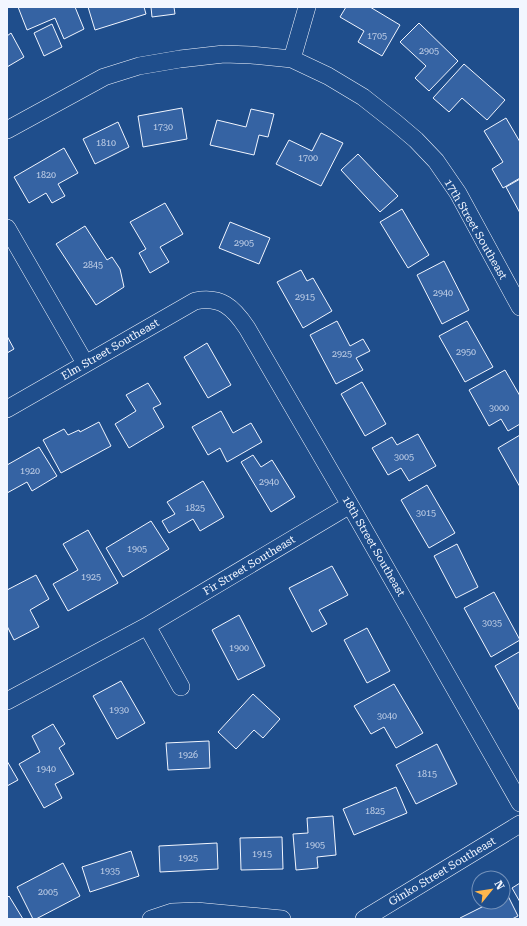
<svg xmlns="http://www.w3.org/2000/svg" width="527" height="926" viewBox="0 0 527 926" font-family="'Roboto Serif',serif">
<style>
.building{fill:#3563a3;stroke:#f2f6ff}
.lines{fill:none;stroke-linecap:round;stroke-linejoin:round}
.minor-casing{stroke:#f2f6ff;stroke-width:18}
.minor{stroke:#1f4e8c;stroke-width:17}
.labels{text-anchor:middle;stroke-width:3;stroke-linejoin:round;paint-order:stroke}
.number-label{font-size:9px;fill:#c3d1e8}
.street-label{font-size:11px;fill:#f2f6ff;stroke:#1f4e8c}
</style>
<rect width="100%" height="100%" fill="#1f4e8c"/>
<!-- building -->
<path class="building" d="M18,7h57l9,22 -20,10 -9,-21 -28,12z
M88,7h56l2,7 -51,16z
M151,7h23l1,7 -23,3z
M346,7h24l30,18 -18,31 -24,-14 6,-11 -24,-14z
M419,23l39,38 -29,30 -14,-13 11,-12 -26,-24z
M52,24l10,23 -18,9 -10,-23z
M11,33l13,24 -17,10v-31z
M464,64l41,36 -18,20 -25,-22 -13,14 -16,-14z
M182,108l5,31 -44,8 -5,-31z
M251,109l23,5 -6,23 -9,-2 -5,20 -44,-10 7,-25 29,7z
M506,118l14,24v36l-17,10 -11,-19 11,-7 -19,-31z
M118,122l11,25 -34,17 -12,-25z
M321,133l22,10 -22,43 -45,-22 13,-24 23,11z
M64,148l14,25 -20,11 7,12 -13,7 -6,-10 -17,10 -15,-26z
M358,154l40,42 -18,16 -39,-42z
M520,179v34l-14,-26z
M165,203l18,31 -23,13 9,15 -19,11 -11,-20 7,-4 -16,-27z
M402,209l27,46 -21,13 -28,-46z
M230,222l40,16 -11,26 -40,-16z
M85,226l22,34 5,-3 8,12 4,18 -28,18 -40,-61z
M444,261l25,49 -27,14 -25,-49z
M301,270l6,11 6,-3 19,33 -29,17 -26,-46z
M337,321l13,25 13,-7 7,12 -14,7 7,12 -27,14 -26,-49z
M467,321l26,46 -28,15 -26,-46z
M7,336l7,13 -7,4z
M207,343l24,42 -23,13 -24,-41z
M505,370l15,26v28l-12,7 -7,-12 -12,7 -20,-36z
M362,382l24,42 -21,12 -24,-42z
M148,383l13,21 -8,4 11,19 -35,21 -14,-24 21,-13 -10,-16z
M221,411l12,22 18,-10 11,19 -35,20 -7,-14 -12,7 -16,-28z
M99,422l12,24 -50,27 -18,-33 21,-11 4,6 11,-5 1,2z
M418,434l18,32 -27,15 -8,-13 -13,7 -16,-27 20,-11 5,8z
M520,435v52l-22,-39z
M39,447l18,29 -25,15 -5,-9 -20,11v-28z
M253,455l8,12 11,-7 23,37 -24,15 -30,-50z
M203,481l21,36 -24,14 -7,-12 -24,14 -7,-12 13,-7 -8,-12z
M427,485l28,48 -26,15 -28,-48z
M151,521l18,28 -46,28 -17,-29z
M88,530l30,53 -50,28 -15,-27 25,-14 -15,-26z
M457,544l21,43 -22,11 -22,-42z
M332,566l16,29 -29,15 8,14 -15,8 -23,-44z
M36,575l13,24 -19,11 9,17 -25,13 -7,-14v-36z
M494,592l26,48 -29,17 -27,-49z
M239,615l26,51 -27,14 -26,-50z
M367,628l23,43 -23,12 -23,-43z
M519,652l1,1v58l-25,-45z
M121,681l24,42 -28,16 -24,-43z
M394,684l29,49 -27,15 -12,-21 -13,7 -17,-28z
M253,694l27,25 -17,19 -9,-8 -18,19 -18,-17z
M53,724l12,20 -6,4 15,26 -19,10 7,14 -18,10 -25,-44 21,-12 -8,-16z
M209,741l1,27 -42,2 -2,-27z
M437,744l20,40 -41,20 -20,-39z
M7,761l11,19 -11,6z
M396,787l11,26 -53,22 -11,-26z
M333,816l3,39 -19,2 1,11 -22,2 -3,-36 15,-1 -1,-15z
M282,837l1,32 -42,1 -1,-32z
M217,843l1,26 -58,3 -1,-26z
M131,851l8,25 -49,16 -8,-25z
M63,863l17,33 -44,23h-3l-16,-32z
M520,883v19l-8,-14z
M507,894l11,22 -6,3h-51l-1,-1 32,-16h11v-6z
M9,896l14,23h-16v-21z"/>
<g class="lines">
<!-- minor casing -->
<g class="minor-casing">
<path id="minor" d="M292,59l15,-52
M7,130l97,-53 35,-11 41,-7 44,-5 27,1 41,4 36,17 35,21 33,26 20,17 20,21 22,32 62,114
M7,228l78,135
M7,409l188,-108c26,-5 38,6 52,27l103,177 170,298
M147,626l34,61
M7,701l140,-75 203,-121
M151,919l21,-7 24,-1 86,8
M364,919l156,-95"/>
</g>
<!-- minor -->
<use href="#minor" class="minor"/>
</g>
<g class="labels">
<!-- number labels -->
<g class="number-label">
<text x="377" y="39">1705</text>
<text x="429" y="54">2905</text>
<text x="163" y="130">1730</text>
<text x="106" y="146">1810</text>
<text x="308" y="161">1700</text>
<text x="46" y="178">1820</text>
<text x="244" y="246">2905</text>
<text x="93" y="268">2845</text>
<text x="443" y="296">2940</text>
<text x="305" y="300">2915</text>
<text x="466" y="355">2950</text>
<text x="342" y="357">2925</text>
<text x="499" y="411">3000</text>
<text x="404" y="460">3005</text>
<text x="30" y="474">1920</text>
<text x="269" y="485">2940</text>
<text x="195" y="511">1825</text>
<text x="426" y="516">3015</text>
<text x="137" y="552">1905</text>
<text x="91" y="580">1925</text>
<text x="492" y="626">3035</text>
<text x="239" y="651">1900</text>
<text x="119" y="713">1930</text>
<text x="387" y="719">3040</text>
<text x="188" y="758">1926</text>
<text x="46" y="772">1940</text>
<text x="427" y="777">1815</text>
<text x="375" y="814">1825</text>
<text x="315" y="848">1905</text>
<text x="262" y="857">1915</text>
<text x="188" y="861">1925</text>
<text x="110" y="874">1935</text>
<text x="48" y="895">2005</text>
</g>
<!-- street labels -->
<g class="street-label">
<text transform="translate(476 229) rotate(60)" y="4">17th Street Southeast</text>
<text transform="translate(110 349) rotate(-30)" y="4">Elm Street Southeast</text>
<text transform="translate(374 546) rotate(60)" y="4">18th Street Southeast</text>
<text transform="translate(249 565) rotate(-31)" y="4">Fir Street Southeast</text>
<text transform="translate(442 871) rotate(-31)" y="4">Ginko Street Southeast</text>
</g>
</g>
<!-- border -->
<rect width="527" height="926" fill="none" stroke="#f2f6ff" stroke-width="16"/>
<!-- north arrow -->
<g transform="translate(491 890) rotate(60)"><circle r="19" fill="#1f4e8c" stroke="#7391ba"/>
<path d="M0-3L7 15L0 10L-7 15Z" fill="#ffb74d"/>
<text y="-6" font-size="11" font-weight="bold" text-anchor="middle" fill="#f2f6ff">N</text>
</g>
</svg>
